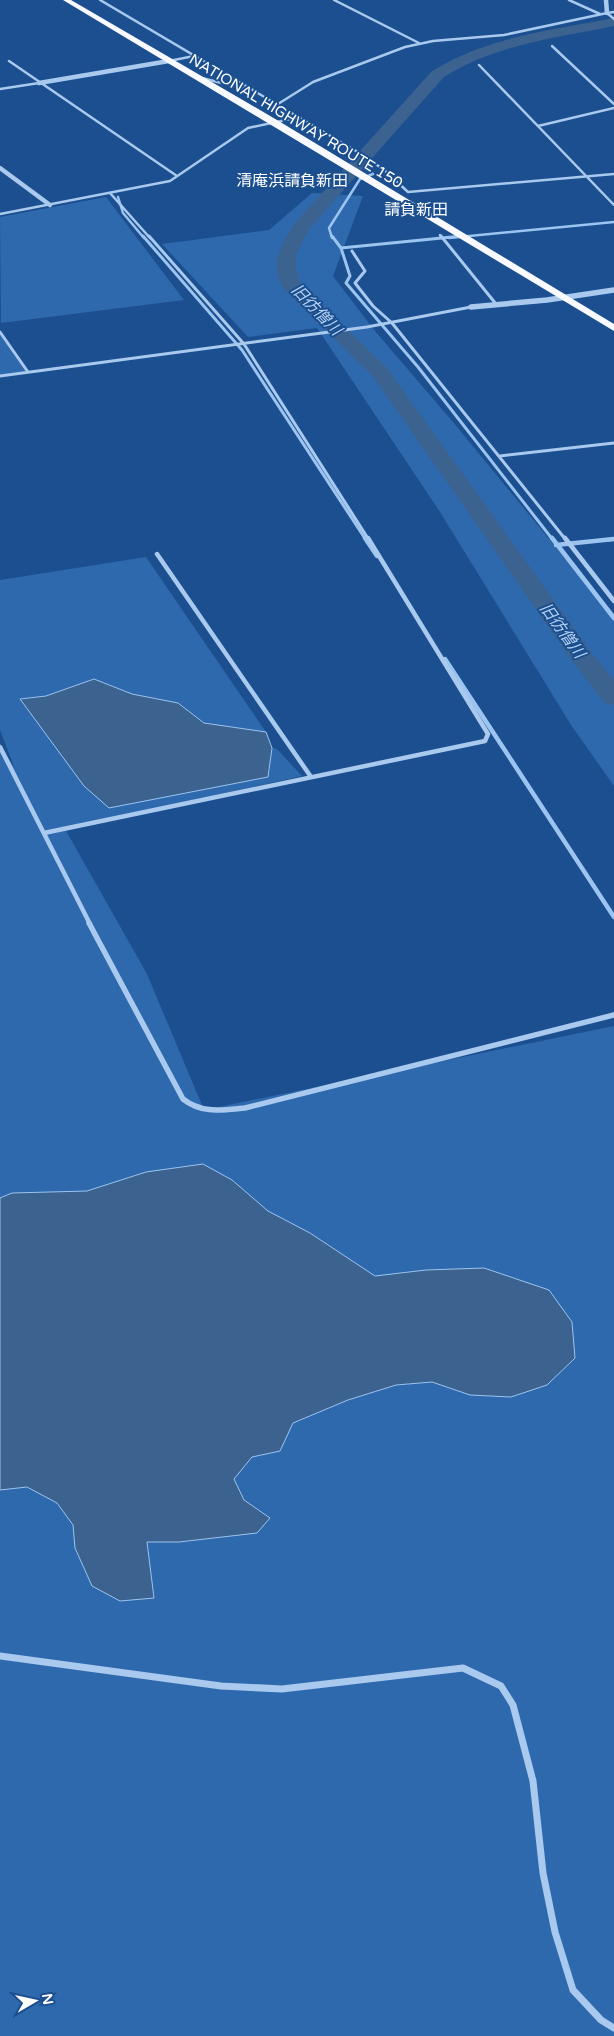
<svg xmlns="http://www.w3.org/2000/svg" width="614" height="2036" viewBox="0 0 614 2036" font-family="'Varela Round','Noto Sans JP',sans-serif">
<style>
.green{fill:#2e69ad}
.water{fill:#3c6290;stroke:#9cc4f0}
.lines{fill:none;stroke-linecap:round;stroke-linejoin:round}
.stream-far2{stroke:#9cc4f0;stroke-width:2.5}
.stream-far1{stroke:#9cc4f0;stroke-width:3}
.stream{stroke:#9cc4f0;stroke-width:4.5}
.river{fill:#3c6290;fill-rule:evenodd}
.minor-far4{stroke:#a9c9ee;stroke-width:2.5}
.minor-far3{stroke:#a9c9ee;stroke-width:3}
.minor-far2{stroke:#a9c9ee;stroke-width:4.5}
.minor-far1{stroke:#a9c9ee;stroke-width:5.5}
.minor{stroke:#a9c9ee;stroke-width:7}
.tertiary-far1{stroke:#a9c9ee;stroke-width:4.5}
.tertiary{stroke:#a9c9ee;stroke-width:5.5}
.trunk{fill:#f8faff;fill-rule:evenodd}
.labels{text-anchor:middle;stroke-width:4;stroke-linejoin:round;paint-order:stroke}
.far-street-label{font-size:15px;fill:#fff;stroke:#1b4f8f}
.far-quarter-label{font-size:16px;fill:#fff;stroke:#1b4f8f}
.far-water-label{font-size:16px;font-style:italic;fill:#b5d3f5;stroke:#1b4f8f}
</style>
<rect width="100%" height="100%" fill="#1b4f8f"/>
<!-- green -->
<path class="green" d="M312,193l51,3 -30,80 42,55 78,91 161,196v168l-43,-61 -131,-213 -123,-184 -69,9 -86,-93 107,-14z
M106,197l78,103 -183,23 -1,-106z
M0,332l28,40 -28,4z
M146,557l120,175 -62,-9 -26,-20 -46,-9 -38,-15 -48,17 -25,3 247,78 4,-29 5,1 25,27 -237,53 82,145 57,136 410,-84v1010h-614v-1292l15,25 -15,-39v-150z"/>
<!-- water -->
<path class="water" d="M94,679l38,15 46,9 26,20 62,9 6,16 -4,29 -159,31 -25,-22 -64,-87 26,-3z
M203,1164l29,16 36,31 42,22 65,43 51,-6 58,-2 65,22 23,32 3,36 -28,27 -36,12 -41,-2 -38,-13 -36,3 -48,15 -55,23 -13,28 -28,6 -18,22 10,21 26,18 -13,15 -78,9h-32l7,56 -34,3 -28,-15 -17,-38 -2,-23 -16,-22 -30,-16 -27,3v-292l12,-5 75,-2 59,-19z"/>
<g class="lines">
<!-- stream-far2 -->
<path class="stream-far2" d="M118,197l5,16 21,25
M332,238l-3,-10 31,-49 13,-5 -17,-11
M449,238l165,-16"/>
<!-- stream-far1 -->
<path class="stream-far1" d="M143,236l99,114 124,190
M332,236l9,12 9,28 -4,7 72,84 135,173
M341,248l121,-12
M609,540l5,-1"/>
<!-- stream -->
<path class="stream" d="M365,538l12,18
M552,538l62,80
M556,545l58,-6
M445,659l169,258"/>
<!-- river -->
<path class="river" d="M614,18v8c-59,12 -119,19 -170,51l-135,152 -13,25v14l4,15 86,84 205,285 23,28v25l-9,-2 -32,-41 -201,-287 -88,-86c-16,-23 -2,-47 12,-67l136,-151c55,-34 120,-41 182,-53z"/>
<!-- minor-far4 -->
<path class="minor-far4" d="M100,0l256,151 27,18 25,23 206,-18
M334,0l85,43
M569,0l31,14
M614,12l-7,1 7,6
M552,46l62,58
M9,61l168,115
M169,61l25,-5
M479,65l135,140
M202,78l43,11
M0,89l39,-6
M278,104l35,-22 92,-35 28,-6 71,-6 103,-22
M538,126l76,-18
M110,193l40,45
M0,214l170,-33 78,-53 52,-11
M440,235l2,3"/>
<!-- minor-far3 -->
<path class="minor-far3" d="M149,236l95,108 125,196
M441,236l55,68
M352,251l13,20 -10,12 18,23 19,17 174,217
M0,332l28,40
M0,376l367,-49 104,-20
M500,456l114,-13"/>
<!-- minor-far2 -->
<path class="minor-far2" d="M565,538l49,63
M157,554l154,223
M0,747l90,177
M44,833l441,-92 3,-7 -120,-196"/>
<!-- minor-far1 -->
<path class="minor-far1" d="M89,923l94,176c19,15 39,11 62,9l369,-93"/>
<!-- minor -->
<path class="minor" d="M0,1656l221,30 61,3 181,-21 38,18 12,19 20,76 10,92 12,59 18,58 28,30 13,8"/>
<!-- tertiary-far1 -->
<path class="tertiary-far1" d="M606,0l1,13
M39,83l130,-22
M0,168l50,37"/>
<!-- tertiary -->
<path class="tertiary" d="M471,307l76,-7 67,-10"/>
<!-- trunk -->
<path class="trunk" d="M63,0h8l206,120 337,204v7z"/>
</g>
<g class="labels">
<!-- far-street labels -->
<g class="far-street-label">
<text transform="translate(296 121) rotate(31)" y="5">NATIONAL HIGHWAY ROUTE 150</text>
</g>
<!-- far-quarter labels -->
<g class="far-quarter-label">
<text x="292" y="186">清庵浜請負新田</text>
<text x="416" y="215">請負新田</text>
</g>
<!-- far-water labels -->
<g class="far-water-label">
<text transform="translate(317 309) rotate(46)" y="6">旧彷僧川</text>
<text transform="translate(563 630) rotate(54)" y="6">旧彷僧川</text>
</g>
</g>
<!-- north arrow -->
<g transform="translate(35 2001) rotate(81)" stroke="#1b4f8f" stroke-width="4" paint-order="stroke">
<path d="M0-4L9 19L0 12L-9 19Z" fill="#ffffff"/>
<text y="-8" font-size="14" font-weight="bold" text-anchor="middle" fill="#ffffff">N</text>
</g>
</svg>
